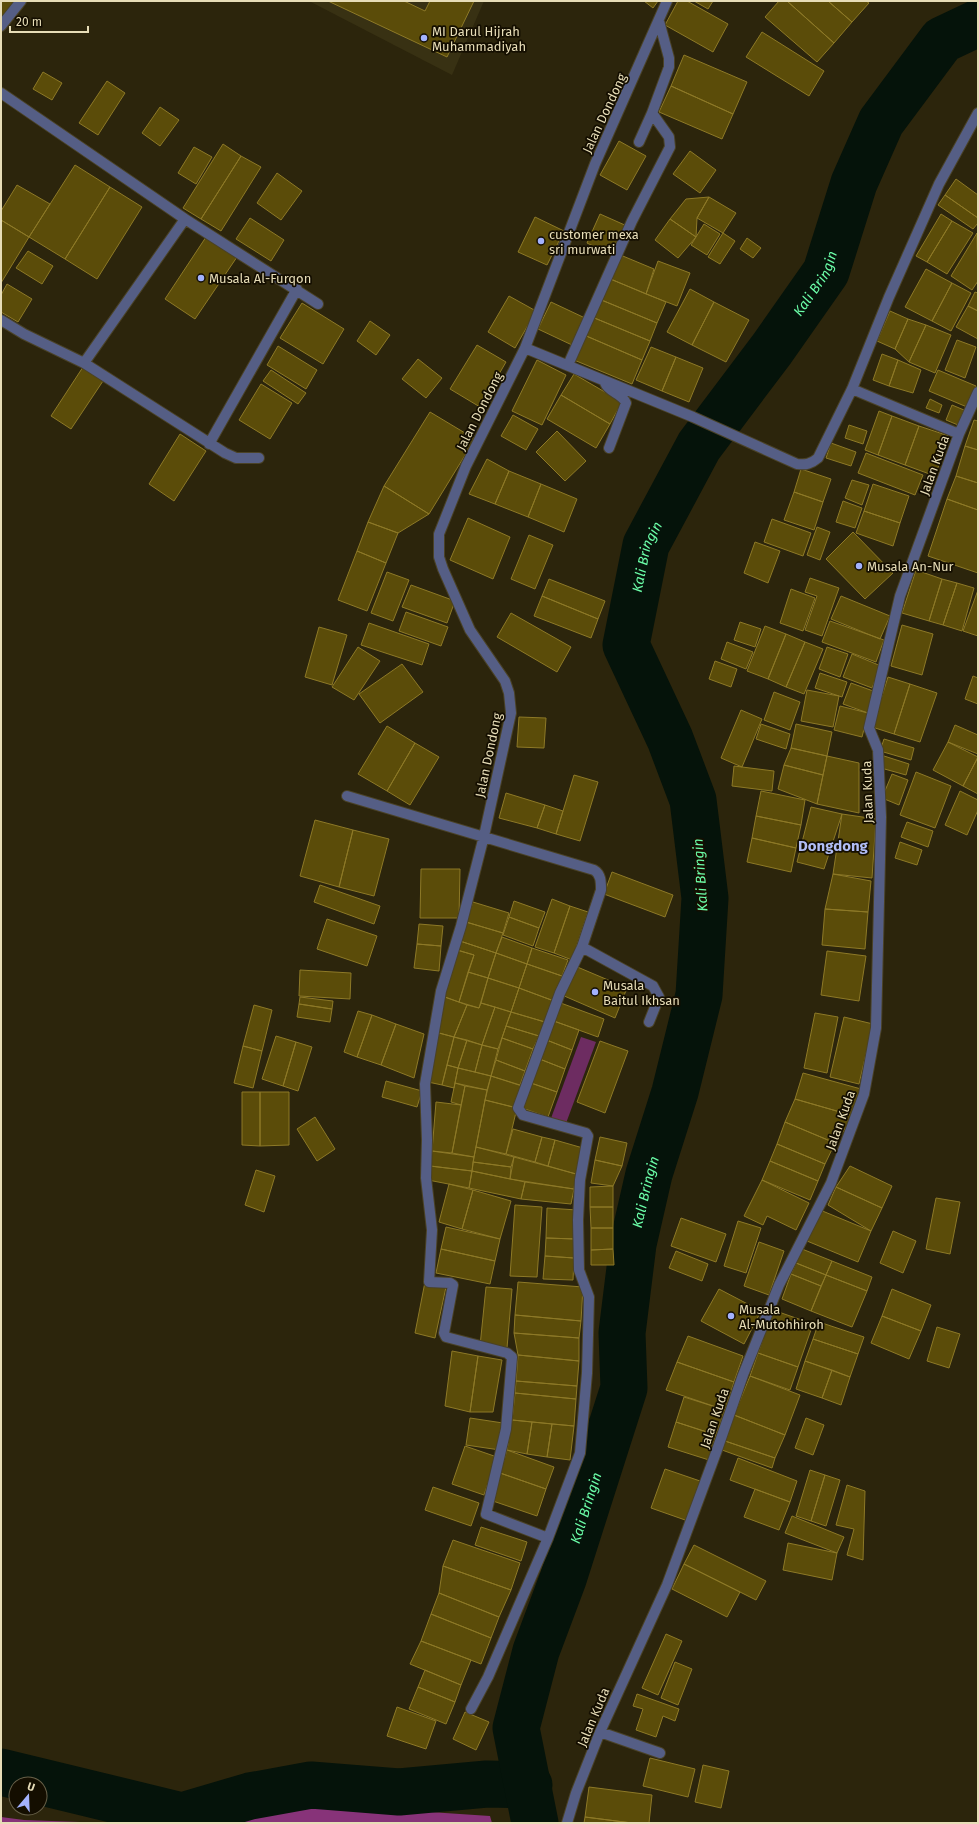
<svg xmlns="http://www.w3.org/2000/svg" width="979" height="1824" viewBox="0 0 979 1824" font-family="'Fira Sans',sans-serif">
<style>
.built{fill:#383113}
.green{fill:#6d2c61}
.forest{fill:#873379}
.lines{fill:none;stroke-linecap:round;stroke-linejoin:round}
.river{stroke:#05130a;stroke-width:47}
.building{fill:#5b4c09;stroke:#8d7927}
.street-casing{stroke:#4a4227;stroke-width:12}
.street{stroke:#555e85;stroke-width:10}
.poi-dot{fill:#a3b2fd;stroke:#140e00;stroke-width:1.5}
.labels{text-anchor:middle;stroke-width:3.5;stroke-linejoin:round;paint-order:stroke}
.poi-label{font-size:13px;fill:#e7ddb7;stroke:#140e00;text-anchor:start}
.street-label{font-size:13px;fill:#e7ddb7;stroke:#140e00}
.water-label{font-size:14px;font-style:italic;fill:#6bfda8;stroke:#140e00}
.quarter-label{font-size:15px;font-weight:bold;fill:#b1bdf5;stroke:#140e00}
</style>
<rect width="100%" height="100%" fill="#2c250c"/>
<!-- built -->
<path class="built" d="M309,1h175l-32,74z"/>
<!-- green -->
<path class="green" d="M581,1037l15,5 -31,84 -15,-5z"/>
<!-- forest -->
<path class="forest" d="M324,1805l166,11 2,7h-262z
M1,1817l23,3 84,3h-107z"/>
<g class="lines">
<!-- river -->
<g class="river">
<path d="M1,1772l181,44 68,-20 61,-11 88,7 88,-8 42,1"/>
<path id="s1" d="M535,1823l-19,-95 20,-77 27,-72 61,-191 -2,-55 11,-89 16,-70 26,-82 24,-97 6,-97 -12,-98 -23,-61 -44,-94 20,-100 53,-99 73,-97 54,-77 28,-89 27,-61 61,-82 36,-17"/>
</g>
</g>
<!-- building -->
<path class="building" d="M1,1h14l-14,17z
M328,1h76l21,10 5,-10h44l-27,56z
M644,1h14l-5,7z
M678,1h9l41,23 -15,28 -48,-27z
M694,1h19l-5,8z
M779,1h8l47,42 -17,19 -52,-45z
M787,1h41l24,21 -18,21z
M828,1h38l3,2 -17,19z
M762,32l62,39 -15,25 -63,-39z
M684,55l63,27 -14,32 -62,-28z
M43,72l19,11 -10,17 -19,-11z
M107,81l18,12 -27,42 -19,-12z
M671,86l62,28 -11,25 -63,-27z
M160,107l19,13 -19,26 -18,-13z
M619,141l27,15 -19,34 -27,-15z
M223,144l18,12 -40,63 -18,-11z
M194,147l18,10 -16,27 -18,-11z
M690,151l26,19 -16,23 -27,-19z
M241,156l20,11 -40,64 -20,-12z
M75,165l35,22 -45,72 -36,-22z
M277,173l25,18 -21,29 -24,-17z
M956,179l22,16v23l-33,-23z
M17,185l33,19 -21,33 -28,-17v-9z
M110,187l32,20 -45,72 -32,-20z
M945,195l33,23v5l-5,6 -35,-24z
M709,197l27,16 -13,20 -26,-15z
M709,197l-12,21 -1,19 -26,-18 16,-20z
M600,214l27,12 -13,30 -27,-13z
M941,214l11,7 -25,41 -11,-6z
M535,217l29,14 -17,34 -29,-13z
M250,218l34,22 -13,21 -35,-22z
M670,219l26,18 -18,21 -23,-18z
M1,220l28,17 -28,46z
M952,221l21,12 -26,41 -20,-12z
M704,224l16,10 -13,21 -16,-10z
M723,233l12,8 -15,23 -12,-7z
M977,233l1,48 -6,9 -21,-14z
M206,237l31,20 -42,62 -30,-20z
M747,238l14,10 -8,10 -13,-9z
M28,251l25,15 -11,18 -26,-16z
M618,254l36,15 -8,25 -38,-16z
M658,261l32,12 -13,33 -31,-12z
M926,269l26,14 -20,38 -27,-14z
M608,278l58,24 -9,21 -58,-24z
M952,283l19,10 -20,38 -19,-10z
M7,284l25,15 -14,23 -17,-10v-17z
M690,289l24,13 -22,43 -25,-13z
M975,292l3,1v18l-10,-5z
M509,296l27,15 -21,37 -27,-16z
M599,299l58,24 -7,18 -58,-24z
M551,302l34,16 -13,27 -34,-16z
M714,302l35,18 -23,42 -34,-17z
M302,303l42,26 -21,35 -43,-26z
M968,306l10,5v28l-22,-12z
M890,311l18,8 -13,30 -18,-8z
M592,317l58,24 -8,19 -58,-25z
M908,319l18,6 -17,37 -14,-13z
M370,321l20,14 -14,20 -19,-14z
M926,325l25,10 -16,38 -26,-11z
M584,335l58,25 -10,24 -58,-24z
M957,340l19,7 -11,31 -20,-8z
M477,345l29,17 -26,45 -30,-18z
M278,346l39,24 -11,19 -39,-24z
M651,347l25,10 -14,34 -26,-11z
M882,354l16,6 -9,26 -16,-6z
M676,357l27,11 -14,34 -27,-11z
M418,359l24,19 -16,20 -24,-19z
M537,360l29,15 -24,50 -30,-14z
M898,360l23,10 -8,23 -24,-7z
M83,367l20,14 -32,48 -20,-13z
M271,370l35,23 -8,11 -35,-23z
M938,370l38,16 -9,21 -38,-16z
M574,374l48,28 -12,22 -49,-29z
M261,384l31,19 -22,36 -31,-19z
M561,395l49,29 -14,24 -49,-29z
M930,399l12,6 -3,8 -13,-5z
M952,405l12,5 -6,15 -12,-5z
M879,411l13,5 -14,39 -13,-5z
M430,412l45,27 -46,75 -45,-28z
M513,415l25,14 -12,21 -25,-14z
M892,416l27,10 -14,39 -27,-10z
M974,420l4,1v29l-13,-4z
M849,425l18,6 -4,13 -18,-6z
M919,426l30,10 -14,40 -30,-11z
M557,431l29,30 -21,20 -29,-29z
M180,434l26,17 -32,50 -25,-17z
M831,443l25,9 -5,14 -25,-8z
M965,446l13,4v33l-22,-7z
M866,453l57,22 -8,20 -57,-22z
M487,459l22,12 -14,33 -26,-10z
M801,469l30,10 -8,23 -29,-10z
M509,471l32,13 -13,33 -33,-13z
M956,476l22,7v27l-31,-11z
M852,480l17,5 -7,20 -17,-7z
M541,484l36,15 -13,33 -36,-15z
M873,484l36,12 -9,27 -36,-12z
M384,486l45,28 -31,19 -30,-11z
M794,492l29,10 -9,28 -30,-10z
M947,499l31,11v63l-50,-17z
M843,501l19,7 -7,20 -19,-6z
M864,511l36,12 -7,23 -37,-13z
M468,518l42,19 -17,42 -43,-19z
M772,519l39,14 -8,23 -39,-14z
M368,522l30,11 -12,30 -29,-12z
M817,527l13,5 -10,28 -13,-5z
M853,532l40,41 -28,26 -39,-40z
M529,535l24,10 -18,44 -24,-10z
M755,542l25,9 -12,32 -24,-10z
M357,551l29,12 -19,48 -29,-11z
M916,570l26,9 -13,42 -27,-8z
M387,572l22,8 -16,41 -22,-8z
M810,578l29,10 -17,48 -17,-6 12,-34 -12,-4z
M549,579l56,22 -7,18 -56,-23z
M942,579l15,4 -14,42 -14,-4z
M957,583l17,5 -12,43 -19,-6z
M411,585l44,16 -8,22 -45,-16z
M791,589l24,9 -12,33 -23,-8z
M978,590v46l-15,-5z
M542,596l56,23 -7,19 -57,-22z
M841,596l49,20 -10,23 -49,-20z
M406,612l42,15 -7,19 -42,-15z
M511,613l60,34 -14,25 -60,-35z
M830,621l54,19 -8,22 -54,-20z
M740,622l21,7 -6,18 -21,-7z
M369,623l60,21 -7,21 -61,-20z
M902,625l31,9 -11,41 -31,-9z
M765,626l21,8 -18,45 -21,-8z
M319,627l28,8 -15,50 -27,-8z
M786,634l19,8 -19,45 -18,-8z
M727,642l26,10 -7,17 -25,-10z
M805,642l18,7 -19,45 -18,-7z
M358,647l22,14 -26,39 -22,-13z
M827,647l21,7 -8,23 -21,-8z
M852,654l29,12 -9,22 -29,-11z
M715,661l22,8 -6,18 -22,-8z
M402,664l21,28 -43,31 -21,-29z
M820,673l27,9 -5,15 -27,-9z
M973,676l5,2v26l-13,-5z
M888,677l22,7 -16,50 -22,-7z
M851,683l25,9 -8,21 -25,-9z
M910,684l27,9 -17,49 -26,-8z
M807,690l32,6 -6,31 -32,-6z
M774,692l26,10 -10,28 -26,-10z
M840,706l28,7 -6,24 -28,-7z
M741,710l21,9 -20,48 -21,-9z
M519,717l27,1 -2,30 -27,-1z
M761,724l29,10 -4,15 -30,-10z
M796,724l36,8 -5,24 -36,-8z
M955,725l23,10v19l-30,-12z
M387,726l28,17 -28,48 -29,-17z
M884,739l30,9 -3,12 -31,-9z
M948,742l30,15 -15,29 -30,-16z
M415,743l24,14 -29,48 -23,-14z
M791,748l36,8 -4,19 -39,-10z
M827,756l32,7v50l-42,-9z
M884,756l25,8 -3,11 -25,-7z
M978,757v37l-15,-8z
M784,765l39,10 -6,29 -39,-15z
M734,766l40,5 -2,20 -40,-5z
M916,772l35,14 -16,42 -35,-13z
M892,774l16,6 -9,25 -17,-7z
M574,775l24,7 -18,59 -24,-7z
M761,791l44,9 -4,25 -45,-9z
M960,791l18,9v10l-11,25 -22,-10z
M506,793l39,12 -8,23 -38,-10z
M545,805l18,6 -7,23 -19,-6z
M811,807l31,7 -18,55 -27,-7z
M842,814l34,5 -4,59 -39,-4z
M756,816l45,9 -5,23 -44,-10z
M315,820l38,10 -14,57 -39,-11z
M907,822l26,9 -5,16 -27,-10z
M353,830l36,9 -15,57 -35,-9z
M752,838l44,10 -5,24 -44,-10z
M900,842l22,8 -5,15 -22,-7z
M421,869h39l-1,49h-39z
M612,872l61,23 -8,22 -61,-23z
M833,874l38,7 -3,31 -43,-3z
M320,885l60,21 -6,18 -60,-22z
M552,899l18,7 -16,47 -19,-6z
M514,901l31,11 -6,16 -30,-11z
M473,902l36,11 -6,20 -37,-11z
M570,906l18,6 -16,48 -18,-7z
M825,909l43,3 -3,37 -43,-4z
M509,917l30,11 -6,18 -30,-11z
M327,919l50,17 -10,30 -50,-17z
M466,922l37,11 -7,20 -36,-12z
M419,924l24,2 -2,20 -24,-2z
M502,937l30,11 -5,16 -31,-11z
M460,941l36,12 -8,25 -20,-6 6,-17 -17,-5z
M417,944l24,2 -2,25 -25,-3z
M532,948l36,12 -6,16 -35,-12z
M457,950l17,5 -15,47 -17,-6z
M827,951l39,5 -7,45 -38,-6z
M496,953l31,11 -8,24 -31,-10z
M527,964l35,12 -8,25 -35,-13z
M575,966l52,22 -12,30 -53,-23z
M300,970l51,3 -1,26 -51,-3z
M468,972l20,6 -9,30 -20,-6z
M488,978l31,10 -8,24 -30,-9z
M519,988l35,13 -9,21 -34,-10z
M442,996l25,9 -13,32 -15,-4z
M300,997l33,4 -1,8 -33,-5z
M558,1002l46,17 -6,18 -47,-17z
M481,1003l14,4 -13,38 -28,-8 13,-32 12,3z
M299,1004l33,5 -2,13 -33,-5z
M254,1005l18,5 -10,41 -19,-5z
M495,1007l16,5 -13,37 -16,-4z
M358,1011l14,4 -15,42 -13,-5z
M511,1012l34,10 -6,14 -33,-10z
M815,1013l23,4 -11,56 -23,-5z
M372,1015l24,9 -15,41 -24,-8z
M844,1017l29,7 -14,60 -29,-7z
M551,1020l28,10 -7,20 -28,-11z
M396,1024l28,10 -10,44 -33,-13z
M506,1026l33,10 -6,13 -31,-11z
M439,1033l15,4 -12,48 -14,-3z
M276,1036l20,6 -13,44 -21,-7z
M454,1037l13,3 -9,28 -11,-3z
M502,1038l31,11 -8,22 -29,-11z
M544,1039l28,11 -7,19 -28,-11z
M467,1040l15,5 -7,27 -17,-4z
M600,1041l28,10 -23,62 -28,-11z
M296,1042l16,5 -14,44 -15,-5z
M482,1045l16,4 -7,27 -16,-4z
M243,1046l19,5 -9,37 -19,-5z
M537,1058l28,11 -8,23 -29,-10z
M496,1060l29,11 -5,14 -29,-9z
M447,1065l11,3 -4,20 -12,-3z
M458,1068l33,8 -4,14 -32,-7z
M803,1073l58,16 -7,27 -59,-17z
M491,1076l34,11 -8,21 -32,-8z
M386,1081l36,10 -5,16 -35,-10z
M528,1082l29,10 -9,25 -29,-10z
M455,1083l10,3 -4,19 -10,-3z
M465,1086l22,4 -13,67 -22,-4z
M242,1092h18v54l-18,-1z
M260,1092h29v53l-29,1z
M795,1099l59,17 -19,27 -50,-21z
M485,1100l32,8 -11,46 -30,-7z
M436,1102l25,3 -9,48 -20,-2z
M315,1117l20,32 -18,12 -20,-32z
M785,1122l50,21 -10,21 -48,-20z
M513,1129l29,8 -7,25 -29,-8z
M542,1137l13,3 -7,26 -13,-4z
M600,1137l27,6 -5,23 -27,-6z
M555,1140l28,8 -7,26 -28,-8z
M777,1144l48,20 -7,17 -48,-20z
M476,1147l38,10 -3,10 -38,-5z
M432,1151l42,6 -2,14 -42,-5z
M514,1157l62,17 -2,15 -64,-10z
M595,1160l27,6 -9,20 -22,-3z
M770,1161l48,20 -8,19 -48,-20z
M473,1162l38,5 -1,12 -38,-8z
M430,1166l42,5 -3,17 -41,-8z
M850,1166l42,20 -10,22 -46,-21z
M256,1170l19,6 -11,36 -19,-7z
M472,1171l53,11 -4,17 -52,-11z
M762,1180l47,23 -13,27 -29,-14 -4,9 -19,-9z
M525,1182l49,7 -3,15 -50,-5z
M449,1184l24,6 -11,39 -23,-7z
M613,1186v21h-23v-20z
M836,1187l46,21 -11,23 -43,-26z
M473,1190l38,11 -11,38 -38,-10z
M936,1198l24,4 -10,52 -24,-5z
M515,1205l27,2 -5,70 -27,-1z
M590,1207h23v21h-22z
M547,1208l30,2 -1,29 -30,-1z
M820,1210l51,21 -13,31 -51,-21z
M681,1218l45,16 -10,28 -45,-16z
M738,1221l23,7 -15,45 -22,-7z
M446,1227l54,12 -5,22 -54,-12z
M591,1228h22v21l-22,1z
M893,1231l23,10 -13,32 -23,-10z
M546,1238l30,1 -2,19 -29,-2z
M759,1242l25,9 -15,44 -25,-9z
M441,1249l54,12 -5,23 -54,-11z
M613,1249l1,16h-23v-15z
M802,1249l30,12 -6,14 -30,-12z
M676,1251l32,13 -6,17 -33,-13z
M545,1256l29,2 -1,22 -30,-1z
M832,1261l40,16 -5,14 -41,-16z
M796,1263l30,12 -5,11 -30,-12z
M791,1274l30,12 -10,25 -29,-12z
M826,1275l41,16 -15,36 -41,-16z
M425,1282l21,5 -11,51 -20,-5z
M518,1282l65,5 -2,34 -66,-6z
M486,1287l26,2 -5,59 -27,-2z
M719,1289l42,22 -17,33 -43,-23z
M892,1289l39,16 -10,26 -39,-15z
M773,1310l40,14 -15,43 -40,-14z
M515,1315l66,6 -2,17 -65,-5z
M882,1316l39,15 -12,28 -38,-16z
M819,1322l45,15 -6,17 -45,-15z
M937,1327l23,7 -11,34 -22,-7z
M514,1333l65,5v23l-61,-6z
M688,1336l55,20 -9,26 -57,-20z
M813,1339l45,15 -8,23 -45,-16z
M452,1351l26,5 -8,56 -25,-6z
M758,1353l40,14 -8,23 -40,-14z
M518,1355l61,6 -2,25 -61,-5z
M478,1356l24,4 -9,52h-23z
M805,1361l27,9 -10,28 -26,-9z
M677,1362l57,20 -9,28 -59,-20z
M832,1370l18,7 -9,28 -19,-7z
M750,1376l50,19 -15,40 -51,-20z
M516,1381l61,5 -1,13 -61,-6z
M515,1393l61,6 -2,27 -62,-6z
M684,1397l41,13 -9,25 -40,-13z
M734,1415l51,20 -10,23 -50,-17z
M470,1418l33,5 -3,27 -34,-5z
M806,1418l18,7 -11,30 -18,-7z
M512,1420l20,2 -5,32 -20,-4z
M532,1422l20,2 -5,33 -20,-3z
M676,1422l40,13 -7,25 -41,-13z
M552,1424l22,2 -4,34 -23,-3z
M725,1441l50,17 -3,10 -50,-18z
M465,1446l32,11 -13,38 -32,-11z
M507,1450l47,17 -8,22 -46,-16z
M738,1458l59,23 -7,21 -60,-22z
M665,1469l38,13 -15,39 -37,-13z
M810,1470l15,5 -14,46 -15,-5z
M500,1473l46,16 -9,27 -47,-16z
M825,1475l15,5 -14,46 -15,-5z
M847,1485l18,6 -2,69 -16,-5 7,-26 -18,-4z
M433,1487l46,16 -8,23 -46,-16z
M755,1489l35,13 -11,28 -35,-13z
M792,1516l52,21 -7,16 -52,-20z
M481,1527l46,15 -6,19 -46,-16z
M453,1540l67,23 -9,27 -68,-24z
M788,1543l49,10 -5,27 -49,-10z
M694,1545l72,36 -10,19 -72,-36z
M684,1564l56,28 -13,25 -55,-28z
M443,1566l68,24 -12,27 -60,-24z
M439,1593l60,24 -8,21 -60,-24z
M431,1614l60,24 -10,26 -60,-23z
M666,1634l16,7 -24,54 -16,-7z
M421,1641l50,19 -10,25 -51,-21z
M675,1662l17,7 -14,36 -17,-7z
M425,1670l36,15 -6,17 -37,-15z
M418,1687l37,15 -9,22 -37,-15z
M637,1694l42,15 -4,12 -12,-5 -7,21 -20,-7 7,-21 -10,-3z
M397,1707l39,14 -10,28 -39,-13z
M465,1712l24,10 -13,28 -23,-11z
M650,1758l45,11 -7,28 -45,-11z
M703,1765l26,6 -8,37 -26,-6z
M589,1787l63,8 -3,28h-17l-47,-6z
M585,1817l47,6h-48z"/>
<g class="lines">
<!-- street casing -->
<g class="street-casing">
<path id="street" d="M1,26l20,-25
M1,93l184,126 133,85
M639,142l13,-29
M1,320l23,14 60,29 141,90 11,5h23
M525,348l168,69 104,47c9,1 14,0 21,-6l34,-69 37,-92 50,-113 39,-71
M84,363l101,-144
M568,365l64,-144 38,-74 -1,-10 -17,-24 17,-46v-9l-10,-37
M605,383c4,10 17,10 21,20l-17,45
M852,389l107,45
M209,444l88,-155
M347,796l247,74c7,4 7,12 7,20l-19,57 -22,46 -42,115 5,7 63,18 2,3 -8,44 -2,40 1,50 10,27 -2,76 -7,80 -32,85 -60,139 -17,32
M582,947l71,39 6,11 -10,25
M548,1538l-62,-24 20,-85 6,-72 -5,-4 -61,-16 -2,-4 9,-48 -3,-2 -21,-1 3,-52 -6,-52 1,-38 -2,-56 16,-93 20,-65 23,-90 27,-123 -2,-20 -4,-12 -35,-51 -27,-61 -4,-12v-23l27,-68 59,-118 70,-184 72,-163
M600,1732l60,21
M567,1823l9,-30 24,-61 67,-147 50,-135 26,-75 36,-90 52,-102 33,-89 12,-66 5,-211 -3,-67 -9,-22 31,-132 59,-162 19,-42"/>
</g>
<!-- street -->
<use href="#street" class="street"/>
</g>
<!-- markers -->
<g class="poi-dot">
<circle cx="424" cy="38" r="4"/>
<circle cx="541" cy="241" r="4"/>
<circle cx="201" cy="278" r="4"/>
<circle cx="859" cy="566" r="4"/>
<circle cx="595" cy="992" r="4"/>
<circle cx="731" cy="1316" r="4"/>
</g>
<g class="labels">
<!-- poi labels -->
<g class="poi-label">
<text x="432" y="36">MI Darul Hijrah<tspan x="432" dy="15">Muhammadiyah</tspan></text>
<text x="549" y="239">customer mexa<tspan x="549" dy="15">sri murwati</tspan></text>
<text x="209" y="283">Musala Al-Furqon</text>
<text x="867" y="571">Musala An-Nur</text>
<text x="603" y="990">Musala<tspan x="603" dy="15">Baitul Ikhsan</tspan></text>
<text x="739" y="1314">Musala<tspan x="739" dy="15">Al-Mutohhiroh</tspan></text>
</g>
<!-- street labels -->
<g class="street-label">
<text transform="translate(604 113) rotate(-65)" y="5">Jalan Dondong</text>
<text transform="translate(479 411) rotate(-63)" y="5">Jalan Dondong</text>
<text transform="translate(934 465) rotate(-70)" y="5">Jalan Kuda</text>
<text transform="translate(488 755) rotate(-78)" y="5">Jalan Dondong</text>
<text transform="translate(867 792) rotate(-92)" y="5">Jalan Kuda</text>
<text transform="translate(840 1120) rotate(-70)" y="5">Jalan Kuda</text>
<text transform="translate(714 1418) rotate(-71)" y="5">Jalan Kuda</text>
<text transform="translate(593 1717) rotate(-67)" y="5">Jalan Kuda</text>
</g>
<!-- water labels -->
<g class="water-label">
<text dy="5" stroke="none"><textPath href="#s1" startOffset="1636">Kali Bringin</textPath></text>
<text dy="5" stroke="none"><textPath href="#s1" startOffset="1312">Kali Bringin</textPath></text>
<text transform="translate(700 875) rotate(-94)" y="5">Kali Bringin</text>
<text dy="5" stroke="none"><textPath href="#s1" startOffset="652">Kali Bringin</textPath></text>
<text dy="5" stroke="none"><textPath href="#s1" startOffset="328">Kali Bringin</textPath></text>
</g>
<!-- quarter labels -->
<g class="quarter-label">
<text x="833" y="851">Dongdong</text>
</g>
</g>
<!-- border -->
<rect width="979" height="1824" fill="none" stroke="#e7ddb7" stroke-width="4"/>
<!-- north arrow -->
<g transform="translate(28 1796) rotate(19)"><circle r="19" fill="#140e00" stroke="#686149"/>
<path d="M0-3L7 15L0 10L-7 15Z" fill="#a3b2fd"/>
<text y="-6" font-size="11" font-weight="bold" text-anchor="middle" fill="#e7ddb7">U</text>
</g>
<!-- scale -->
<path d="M10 26v6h78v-6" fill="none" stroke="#e7ddb7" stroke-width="2"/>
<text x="16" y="26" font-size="12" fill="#e7ddb7" stroke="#140e00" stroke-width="3" paint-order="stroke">20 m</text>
</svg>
